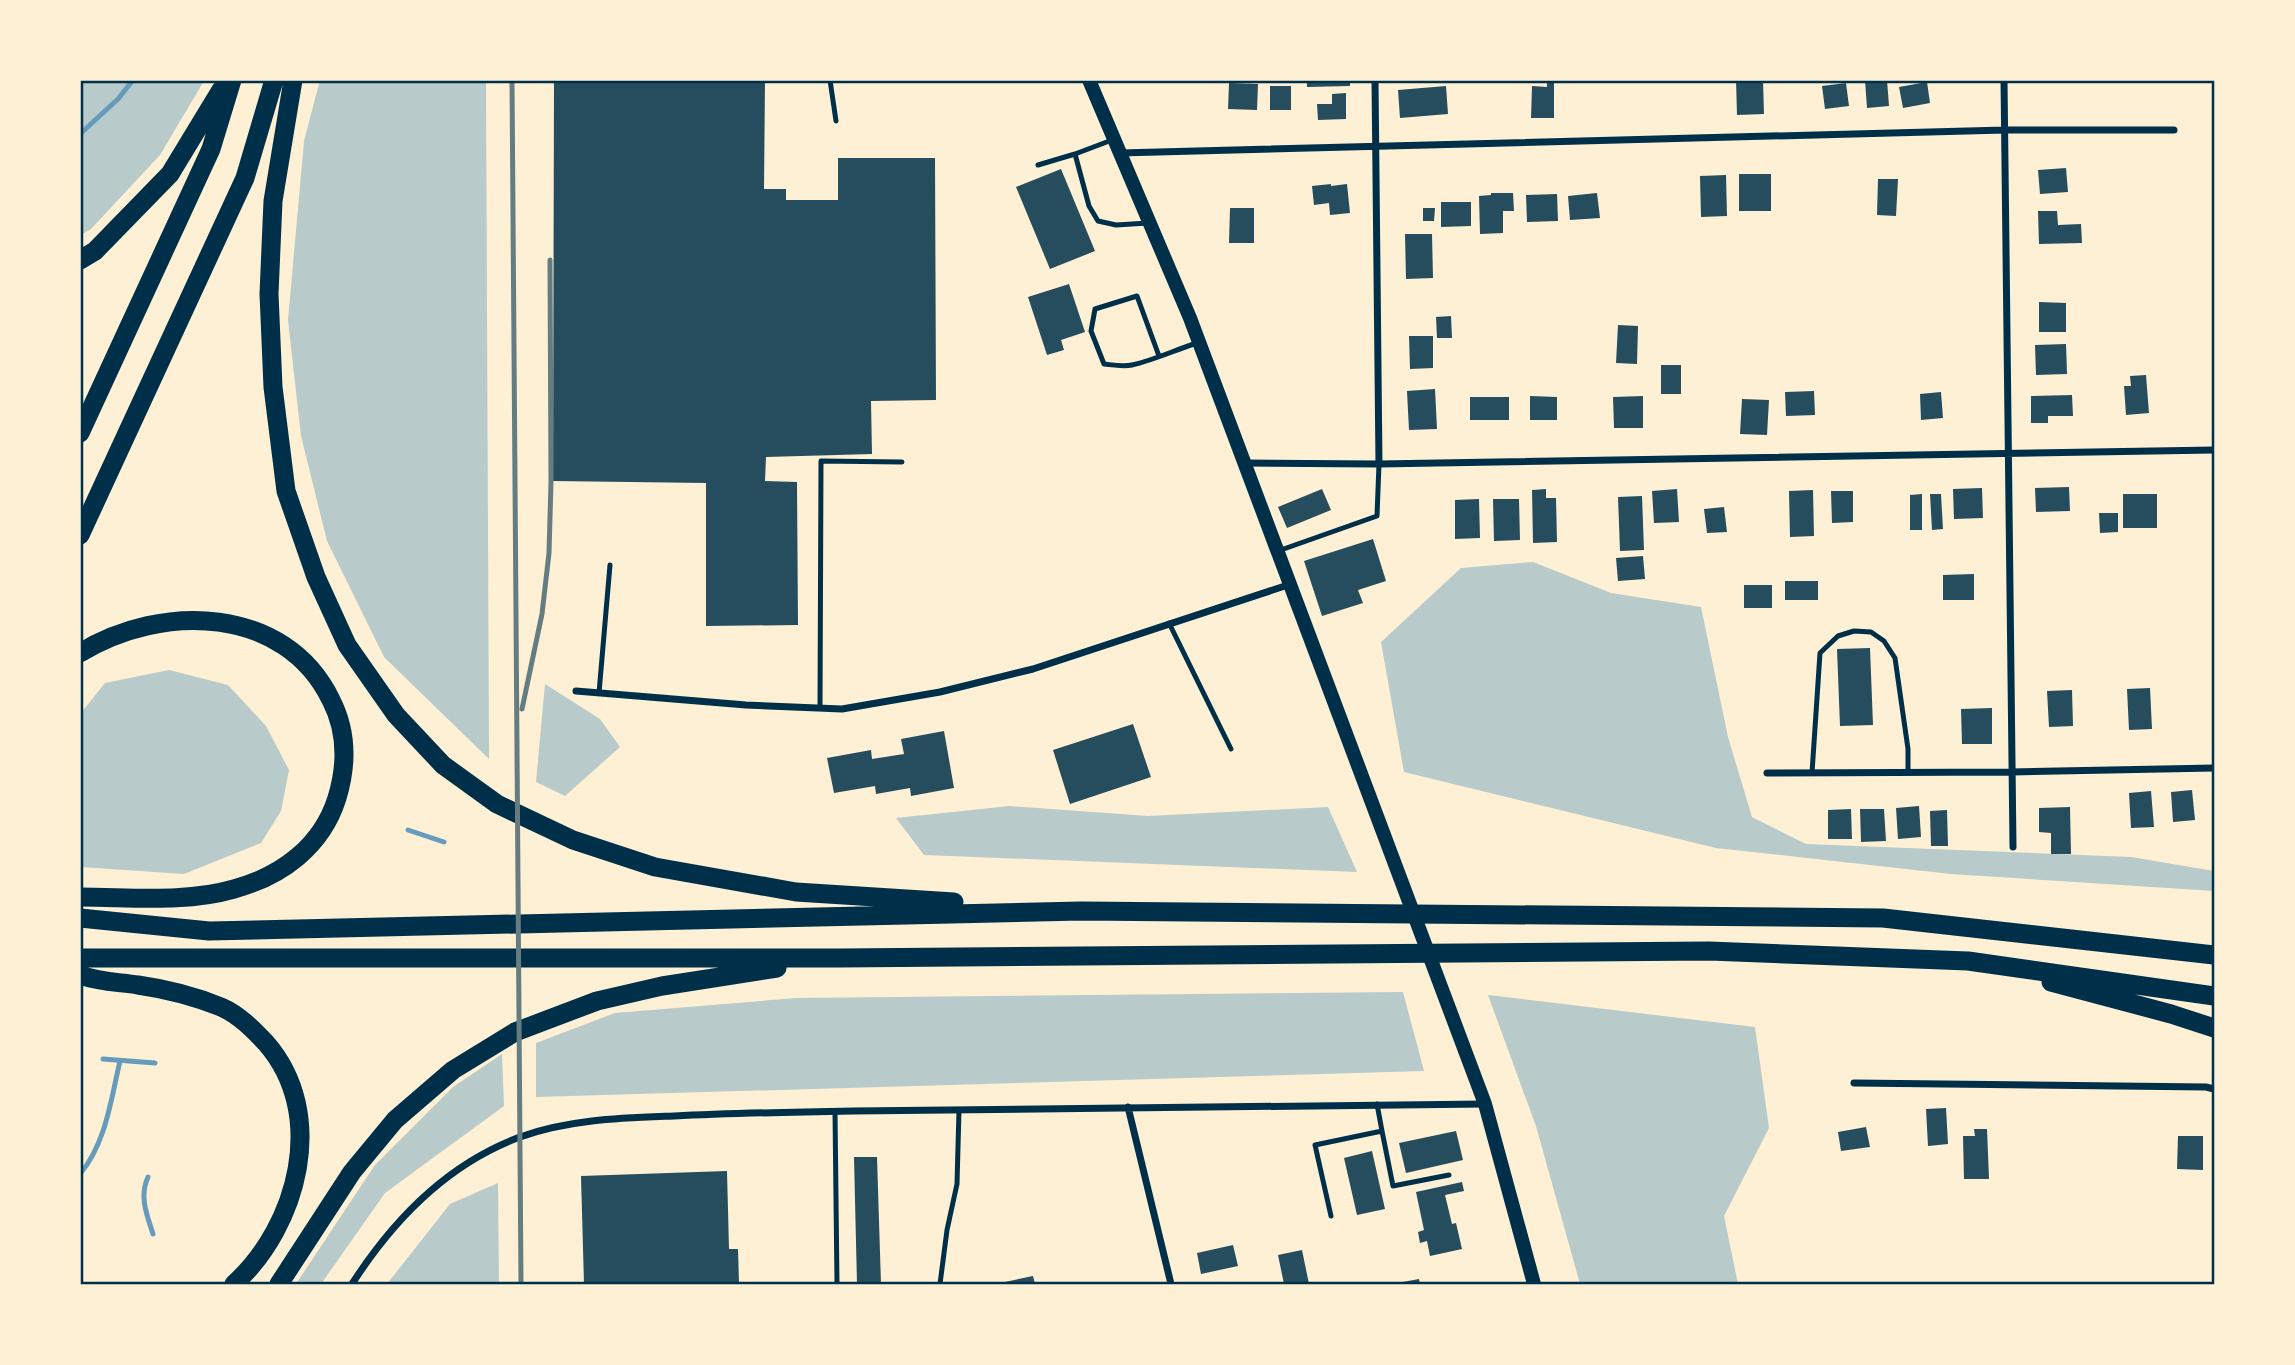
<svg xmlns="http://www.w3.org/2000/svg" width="2295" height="1365" viewBox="0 0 2295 1365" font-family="'Golos Text',sans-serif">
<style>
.green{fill:#b9caca}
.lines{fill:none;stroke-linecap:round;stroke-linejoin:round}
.stream{stroke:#669bbc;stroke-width:5}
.building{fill:#264d5e}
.service{stroke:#003049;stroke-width:5}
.minor{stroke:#003049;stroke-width:7}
.secondary{stroke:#003049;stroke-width:14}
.motorway{stroke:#003049;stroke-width:19}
.rail{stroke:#657d81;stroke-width:5}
.neatline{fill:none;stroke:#003049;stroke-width:2.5}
</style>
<rect width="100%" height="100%" fill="#fdf0d5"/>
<!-- green -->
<path class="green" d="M81,80l123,1 -44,74 -69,74 -10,6z
M320,80l166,1 3,678 -105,-102 -57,-116 -26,-105 -13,-116 16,-179z
M1533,562l78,31 90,14 27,130 24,80 54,27 325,13 83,14v20l-263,-17 -235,-26 -312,-76 -23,-130 80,-74z
M169,670l59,15 38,41 23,44 -8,41 -20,32 -77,31 -103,-7v-154l24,-30z
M545,684l55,35 20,28 -55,49 -29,-14z
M1009,806l139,10 180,-9 29,65 -433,-17 -28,-37z
M1403,992l21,79 -888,26v-54l79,-30 181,-15z
M1488,995l267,32 14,101 -45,88 14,68h-158l-44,-158z
M502,1054l2,52 -119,87 -64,91h-25l79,-119 78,-78z
M498,1183l1,101h-112l63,-80z"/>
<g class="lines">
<!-- stream -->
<path class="stream" d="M80,134l38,-35 15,-19
M408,830l36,12
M103,1059l52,4
M80,1174c26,-31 31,-75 40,-113
M148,1177c-9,20 -1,38 5,57"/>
</g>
<!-- building -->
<path class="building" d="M554,80h211l-1,109h22v11h52v-42h97l1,242 -65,1 1,53 -106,3 -1,24 32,1 1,143 -92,1v-143l-153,-2z
M1307,80h43v6l-43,1z
M1547,80h7v38h-23l1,-32 15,1z
M1736,80h27l1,34 -27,1z
M1865,80h22l2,26 -22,2z
M1927,82l3,21 -27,5 -4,-21z
M1229,83l29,1 -1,26 -29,-1z
M1846,83l3,23 -24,3 -3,-23z
M1270,86h21v24h-21z
M1446,86l2,28 -48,4 -2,-28z
M1346,93v26l-28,1 -1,-16h15v-10z
M2066,168l2,24 -28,2 -2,-24z
M1061,169l34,82 -45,18 -34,-82z
M1739,174h32v37h-32z
M1726,175l1,41 -26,1 -1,-41z
M1878,179h20l-2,37 -19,-1z
M1331,184v2l16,-2 3,29 -20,2 -1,-12 -15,2 -2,-19z
M1491,193h22l1,18h-11v22l-23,1 -1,-38 12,-1z
M1597,193l3,25 -30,2 -2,-24z
M1557,194l1,27 -31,1 -1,-27z
M1441,202h30v24l-30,1z
M1230,208h24v35h-25z
M1423,208h12l-1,13h-11z
M2038,211h19l1,14 23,-1 1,19 -43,1z
M1405,234h27l1,44 -27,1z
M1069,284l16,48 -24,8 3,10 -17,5 -19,-58z
M2039,302l27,1v29h-27z
M1451,316l1,22h-15l-1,-21z
M1618,325l20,1 -1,38 -21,-1z
M1409,336h24v32l-23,1z
M2066,344l1,30 -31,1 -1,-30z
M1661,365h20v29h-20z
M2146,375l3,38 -23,2 -2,-29h7l-1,-10z
M1435,389l2,40 -28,1 -2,-39z
M1814,391l1,24 -29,1 -1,-24z
M1941,392l2,26 -22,2 -1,-26z
M2072,395l1,21h-25v7h-17v-27z
M1530,396l27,1v23h-27z
M1643,396v32h-29l-1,-31z
M1470,397h39v23h-39z
M1742,399l27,1 -2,35 -27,-1z
M2069,487l1,24 -34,1 -1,-24z
M1982,488l1,30 -29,1 -1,-30z
M1322,489l9,21 -44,18 -9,-21z
M1546,489v9h10l1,44 -24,1 -1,-53z
M1677,489l2,33 -25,1 -2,-32z
M1813,490l1,46 -24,1 -1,-46z
M1831,491h22v31l-21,1z
M1922,494v36h-12v-35z
M1930,494h11l2,35 -11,1z
M2123,494h34v34h-34z
M1642,496l2,54 -24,1 -2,-54z
M1479,499l1,39 -25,1v-39z
M1493,499h26l1,41 -26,1z
M1724,507l3,25 -20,1 -3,-24z
M2099,513h19v19l-18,1z
M1373,539l13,42 -28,9 5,13 -41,13 -18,-55z
M1643,556l2,23 -27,2 -2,-23z
M1974,574v26h-31v-25z
M1785,581h33v19h-33z
M1744,585h28v23h-28z
M1870,648l3,77 -33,1 -3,-77z
M2150,688l2,41 -23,1 -2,-41z
M2072,690l1,36 -24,1 -2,-36z
M1992,708v36h-30l-1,-35z
M1133,724l18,53 -81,27 -17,-54z
M944,731l10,57 -43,8 -1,-8 -34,6 -1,-8 -41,7 -7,-35 44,-8 1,9 32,-5 -3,-15z
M2192,790l3,30 -22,2 -2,-30z
M2151,791l3,36 -23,1 -2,-35z
M1919,806l2,31 -23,2 -2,-31z
M2070,807l1,47h-20v-21l-12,-1v-24z
M1851,809l1,30h-24v-29z
M1860,809h24l2,32 -25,1z
M1947,810l1,36h-17l-1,-35z
M1946,1108l2,36 -20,2 -2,-37z
M1866,1127l4,20 -29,4 -3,-19z
M1974,1129h13l2,50h-25l-1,-43h12z
M1456,1131l7,29 -57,13 -7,-30z
M2178,1136h25v34l-26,-1z
M1372,1151l13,58 -28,6 -13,-57z
M854,1157h23l4,127h-24z
M727,1171l2,78h9l1,35h-155l-3,-108z
M1462,1182l2,9 -19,4 7,29 4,-1 6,26 -32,7 -3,-15 -7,2 -2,-11 6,-2 -8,-38z
M1233,1245l5,21 -37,8 -4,-21z
M1302,1250l7,34h-25l-6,-29z
M1033,1276l2,8h-34l-1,-1z
M1419,1279l1,5h-23v-1z"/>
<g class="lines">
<!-- service -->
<path class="service" d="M830,80l6,41
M1075,154l37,-14
M1038,165l37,-11 14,52 9,15 18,4 32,-2
M1159,356l-22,-60 -42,13 -4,22 13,33c9,1 19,3 28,1 22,-5 43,-15 65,-22
M1278,551l99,-35 2,-52
M1169,623l62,126
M599,693l11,-128
M820,708l1,-247 81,1
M1812,773l8,-120 18,-17 16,-5 17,1 13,9 11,17 13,91v23
M835,1112l2,172
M1382,1131l11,55 56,-11
M1331,1216l-16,-71 67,-14 -5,-27
M940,1284l7,-54 10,-46 2,-74"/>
<!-- minor -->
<path class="minor" d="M1375,80l4,384
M2004,80l9,767
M1120,153l885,-23h169
M1245,463l134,1 835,-14
M576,691l170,14 96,4 98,-17 93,-23 258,-85
M1767,773l245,-1 202,-4
M1854,1083l352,4 8,2
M1128,1107l43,177
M352,1284c41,-64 95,-120 168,-147 50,-18 103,-19 154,-21 60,-3 120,-4 180,-5 211,-3 421,-6 631,-7"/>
<!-- secondary -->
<path class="secondary" d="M1089,80l101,238 295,786 49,180"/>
<!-- motorway -->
<path class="motorway" d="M293,80l-20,121 -4,93 4,93 13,104 30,86 31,68 49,70 47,50 54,39 76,36 82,27 141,25 158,10
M80,260l15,-9 75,-77 51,-84
M80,433l131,-284 21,-69
M80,535l165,-357 29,-98
M80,653c81,-50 205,-48 251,47 16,31 16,65 6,98 -15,48 -55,78 -103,91 -48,14 -103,8 -154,8
M80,918l129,13 872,-20 802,7 331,37
M80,958h760l869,-7 259,10 246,35
M80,975c20,7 38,7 58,10 28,4 56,11 83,22 18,8 32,22 45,36 62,71 32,183 -32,241
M2051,982l120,32 43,14
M279,1284l73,-112 43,-52 58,-50 62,-38 82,-31 65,-15 115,-18"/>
<!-- rail -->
<path class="rail" d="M512,80l9,1204
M522,709l20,-95 7,-61 2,-71 -1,-222"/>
</g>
<!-- border -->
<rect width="2295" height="1365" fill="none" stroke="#fdf0d5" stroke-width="164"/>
<rect x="82" y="82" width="2131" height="1201" class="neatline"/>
</svg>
